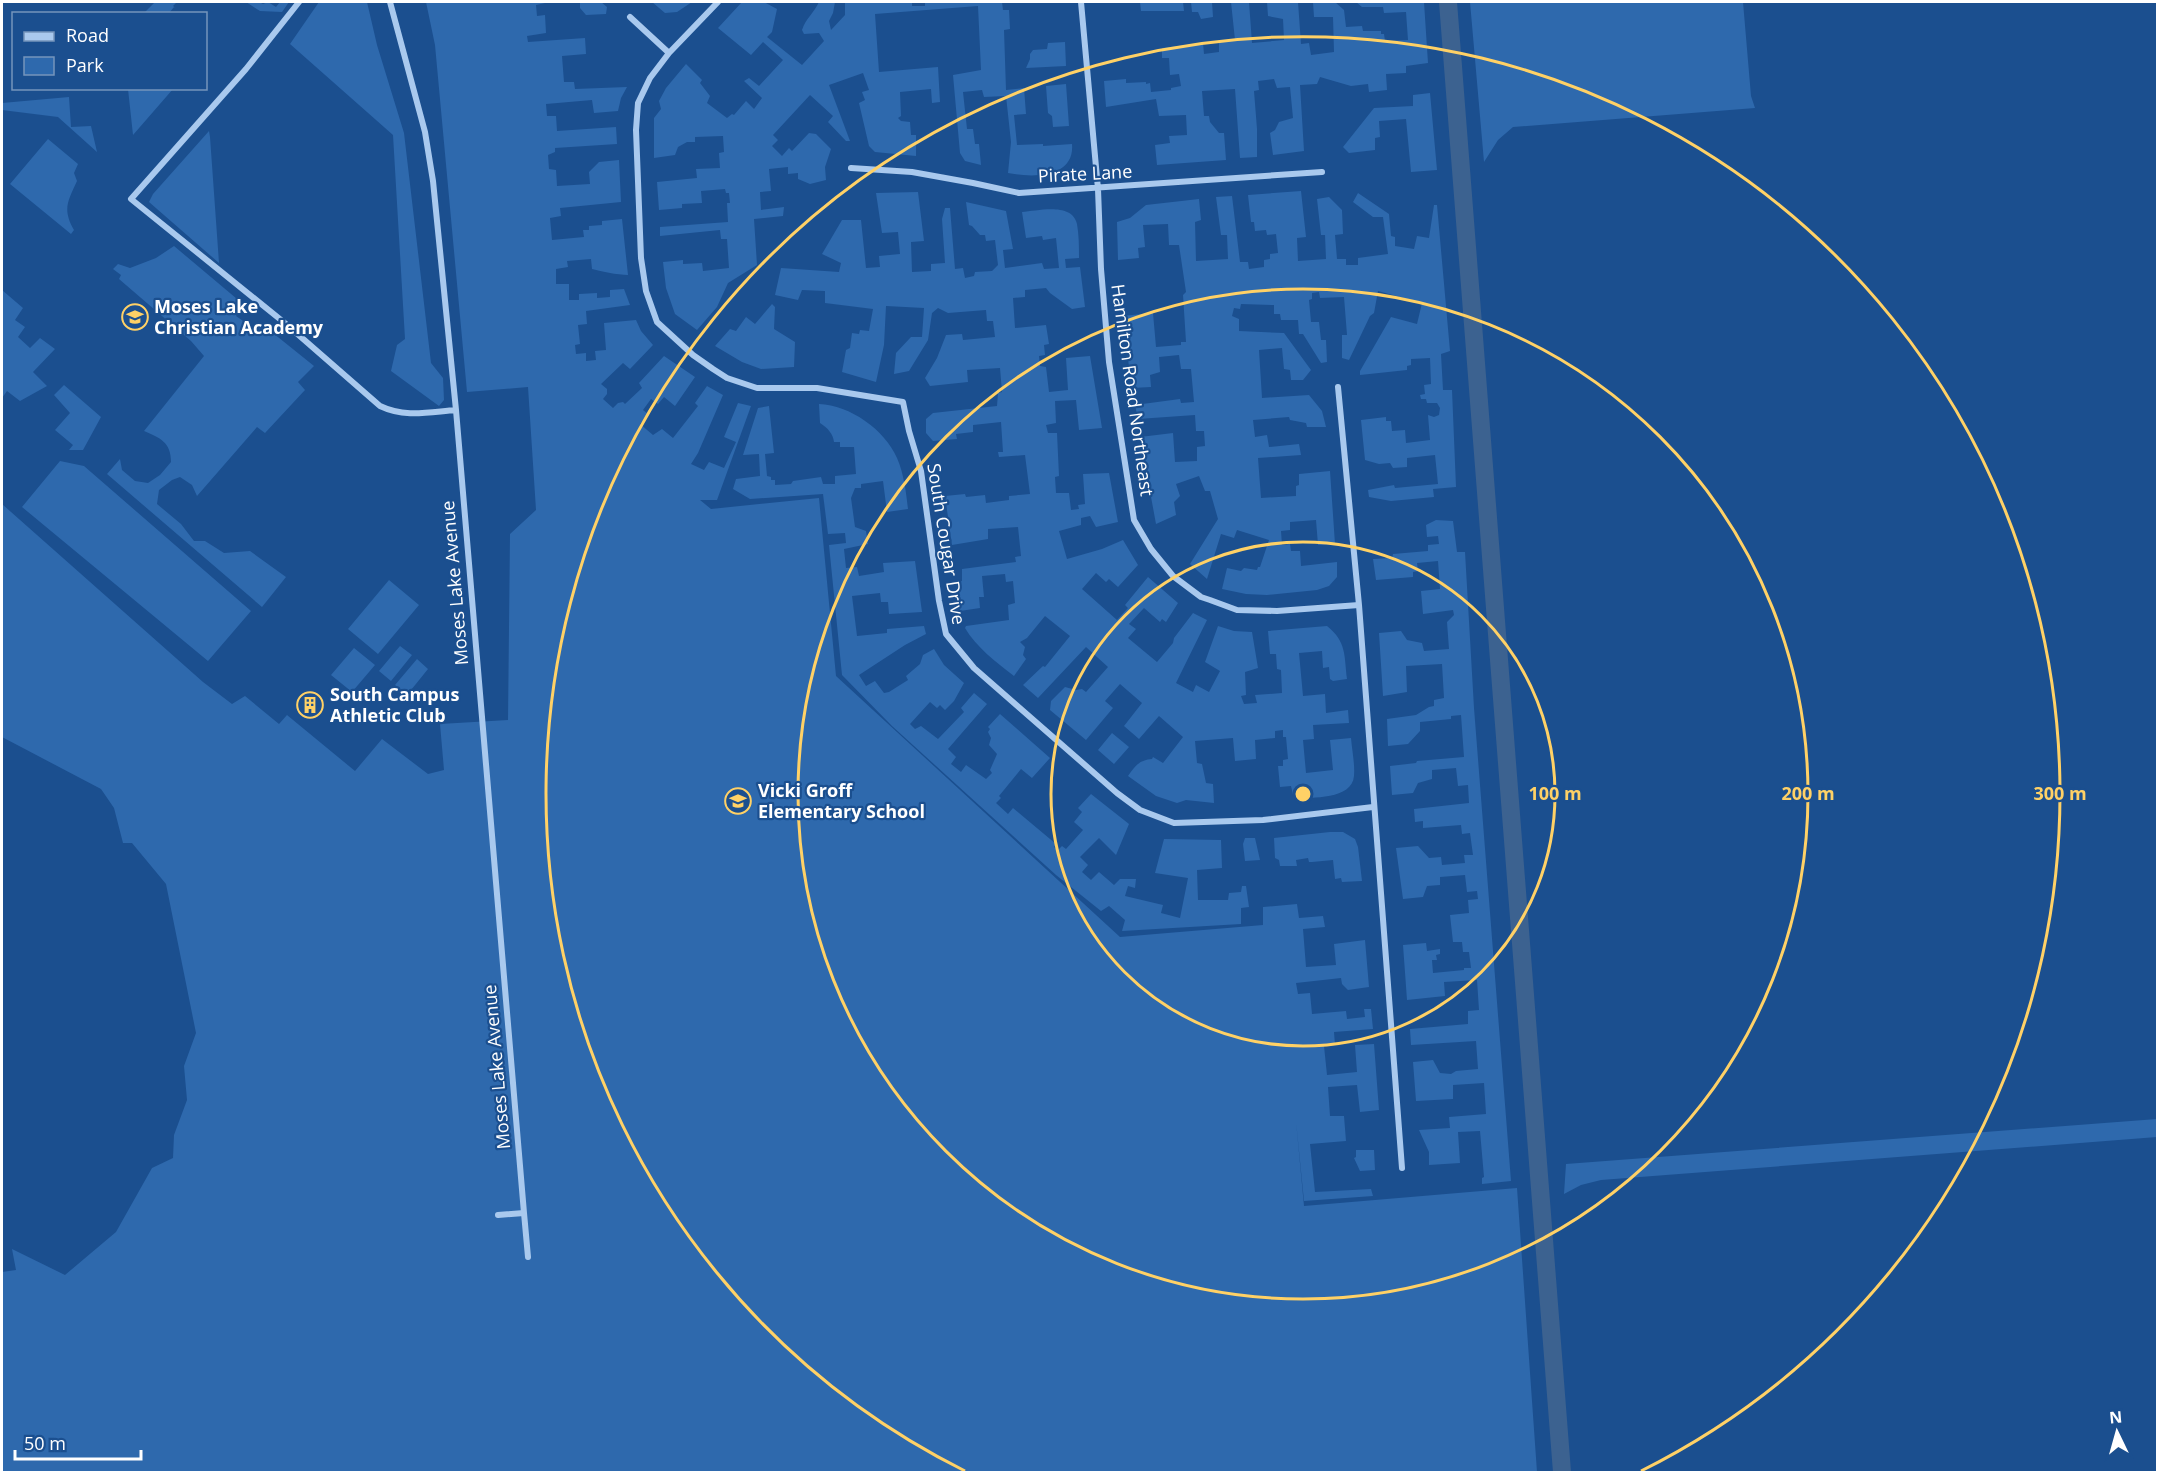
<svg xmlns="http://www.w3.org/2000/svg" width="2159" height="1474" viewBox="0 0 2159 1474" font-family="'Open Sans',sans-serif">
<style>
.green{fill:#2e69ad}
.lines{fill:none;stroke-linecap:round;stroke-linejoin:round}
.canal{stroke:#3c6290;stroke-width:18}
.minor{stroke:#a9c9ee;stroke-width:6}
.ring{fill:none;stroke:#ffd166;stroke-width:3}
.labels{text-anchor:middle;stroke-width:4.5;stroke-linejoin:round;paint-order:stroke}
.street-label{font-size:18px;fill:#fff;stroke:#1b4f8f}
.poi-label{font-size:18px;font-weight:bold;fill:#fff;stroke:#1b4f8f;text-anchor:start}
.centre{fill:#ffd166;stroke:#1b4f8f;stroke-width:3}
.ring-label{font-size:18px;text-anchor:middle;font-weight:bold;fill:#ffd166;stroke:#1b4f8f;stroke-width:4.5;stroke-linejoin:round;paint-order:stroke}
</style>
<rect width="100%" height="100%" fill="#1b4f8f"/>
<!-- green -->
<path class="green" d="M155,2h22l-4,4 4,3 -3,-2 -5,6h-25z
M246,2h13l4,2 5,-2 8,5 4,-5h9l-7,10 -22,-1z
M319,2h48l10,43 27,88 27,230 12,15 1,22 -5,6 -48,-35 6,-26 8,-6 -12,-204 -103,-91z
M426,2h118l1,1 -9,2 1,11 8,-1 1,18 -19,3 1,6 57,-4 1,16 -24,2 2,26h10l1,7 52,-2 -6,11 -3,13 -24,2 -2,-13 -46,4 1,12h9l1,15 59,-4 1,17 -62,4v4l-7,3 1,14 7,1 1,16 33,-2 -1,-12 10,-10 20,-2 2,42 -61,6 1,8 -11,2 2,22 32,-3 -1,-7h6v-4l13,-1v-4l20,-2 6,56c-10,0 -29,-4 -36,-6l-1,-10 -24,2 1,6 -12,2v15h13v16h10v-6l18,-1v5l13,-1v-7l14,-1 6,16 -44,6 1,13 -9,1 2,19 -5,1 1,9 10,-1v8l10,-1 -1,-9 11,-1 -2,-27 32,-3 5,11 12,14 -23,24 -7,-6 -22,21 6,5v5l-4,5 10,9 5,-5 5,-1 2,2 17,-16 -3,-5 25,-27 31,21 -20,29 -11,-9 -6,7 -7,-5 -8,11 5,4 -8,10 13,11 9,-6 11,9 25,-32 -3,-3 12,-17 16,9 -25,58 -7,11 13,6 5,-8 15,6 12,-26 -12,-5 14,-34 13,3 -34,94h-17l11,9 108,-11 17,178 284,261 143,-12v-18l34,-3 2,14 24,-2 2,11 -22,2 3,38 30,-2 -2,-21 31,-4 4,47 -21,3 -6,-6 -1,-6 -45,5 2,11 12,-1 2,21 34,-3 1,8 18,-2 -1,-8h7l2,20 -39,3 1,13 -11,1 3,29 30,-3 -2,-27 19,-1 5,66 -19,2 -3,-27 -29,2 2,29h14l2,25 -36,3 5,48 56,-3 2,7 -69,5 -8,-80 8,85 213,-18 20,284h-1535v-200l14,-2 -4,-21 53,26 51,-43 36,-64 21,-10 1,-23 13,-35 -3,-34 12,-33 -30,-149 -34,-41h-9l-9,-35 -13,-19 -99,-52v-233l201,178 29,22 13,-8 34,28 8,-9 68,56 27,-32 46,35 16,-4 -4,-46 68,-4 2,-186 26,-24 -8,-123 -61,5 -32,-347z
M580,2h21l6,5 -1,7 -20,1 -6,-7z
M652,2h40l-15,10 -12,1z
M742,2h22l13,7 -5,23 -5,5 35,28 22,-24 -5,-8 -15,1 -2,-4c4,-12 12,-17 17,-28h16l-2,11 -4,8 2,9 14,-15v-13h67v4h13v-4h77l1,8h6l1,19 -6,1 2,60 18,-2 2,26 -12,1 3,30 26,-1v2l29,-2c3,34 -39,34 -64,29l3,-31 -5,-46 -22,1 -2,-7 -19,2 4,37h6l2,15h4l2,21 -16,-4 -5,-8 -7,-78 28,-5 -3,-64 -103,8 4,58 59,-5 2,35 -8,1 -1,-14 -31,3 1,24 -3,2 3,3 9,1 1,13h5v21l-41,-4 -6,-6 -10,-43 6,-3 -3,-8 7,-2 -6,-17 -34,12 21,56h-4l-18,-19 5,-6 -23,-21 -37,40 5,5 -6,6 10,10 7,-8 3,3 17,-18 7,1 15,15 -6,18 1,13 -16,4 -12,-5v-6l-10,1v-7l-19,2 2,22 -11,1 1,18 23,-3 -1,9 -29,3 3,46 -29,18 -11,24 -20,23 -22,-16 -9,-26 -3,-26 20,-2v4l19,-1 1,8 26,-3 -2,-29h-6l-1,-9 -60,6v-9l68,-5 -1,-19h3l-1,-10h-3l-1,-4 -24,2 1,12 -20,1v4l-23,2 -2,-28 40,-4 -1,-9 24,-1 -1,-15 5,-1 -1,-16 -28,1v5h-8l-9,5 -3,8 -21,3v-40l7,-9 -2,-8 7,-13 20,-24 16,16 -2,3 10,13 -3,7 20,15 5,-4 2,1 12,-14 8,8 8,-11 -18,-17 5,-3 10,8 24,-26 -20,-18 -12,13 -33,-27z
M1140,2h43l1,9h-43z
M1191,2h21l1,15 -12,2 -3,-7h-6z
M1231,2h18l3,41 32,-3 -1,-21 -15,-3 -1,-14h31l3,42 8,-1 2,12 23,-3 -1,-35h-19l-1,-15h22l9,8 2,17 16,-1 1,5h18v3h3l1,7 23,-1 -2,-28 -22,1 -1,-6h-21l-6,-5h68l4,61 -22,3v7l-20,1 1,16 -18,2 -1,-8 -17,2 -31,-9 -3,7 -17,1 4,66 -31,4 -3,-22 5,-3 4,-8 14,-4 -3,-31 -13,1 -3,-9 -16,2 1,9 -5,1 3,38v28l-17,1 -5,-69 -33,2 2,25h5l1,6 9,11h5l2,27 -69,5 -2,-20 15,-2 -1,-7 18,-1 -1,-20 -27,1 -3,-17 -50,8 -2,-26 22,-2v4l20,-1v2l4,-1 1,9 20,-2v-2l10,-2 -2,-12 -9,1 -1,-17h-7v-10l41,-5 1,11 15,-2v-10l16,-2z
M1470,2h273l8,94 4,12 -242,19 -15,13 -14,22z
M1065,42l1,24 -40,2 4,-9v-5l3,-4 14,-1 1,-6z
M1066,84l3,42 -16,1 -1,-11 -4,-3 -2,-27z
M128,89h45l-40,46z
M1430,93l7,77 -26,2 -5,-53 -27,2 1,16 -5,1v12l-26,3 -6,-6 31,-39 39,-2v-11z
M69,97l2,30 20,-1 6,26 -39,-35 -56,-7v-7z
M209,131l1,6 9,126 -70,-61 4,-8z
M48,139l30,25 -4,9 3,8c-9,20 -15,28 -3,49l-3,4 -61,-50z
M1301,191l5,46 -9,1 1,23 28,-2 -1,-24h-4l-4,-36 12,-2 13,13 1,24 -8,1 2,24h9v6h12v-7l30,-4 -5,-37h-10l-20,-15 5,-9 31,21 2,22 4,1v9l19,3 3,-13 12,2 5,-33h3l13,146 -9,3 2,36h9l4,97 -23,2 1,8 -43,4 -22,-4 -1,-7 26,-5 1,3 43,-4 -3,-29 -28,3v9l-14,1 -3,-5 -11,1 -14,-4 -4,-40 25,-3v4h5l1,10 13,-1 1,13 24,-3 -2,-25 6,2 5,-2 1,-7 -3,-5h-10l-1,-4h-5l-1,-4 5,-1 -1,-9 7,-1 -1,-26 -19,1v6l-4,1v4l-47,5v-4l31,-54 26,7 5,-21 -44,-12 -4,22 -4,3 -21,44 -7,-2v-23h5l-3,-38 -24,1 -1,-6 -7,1v6l-3,1 2,22h8l2,18h5l1,22 -6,1 -18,-29h-4l-1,-14h-17l-1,-6h-6v-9l-33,-1 -1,5 -6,-1 -2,8 7,3v12l45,2 27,37 -8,10h-12l-1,-10 -6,-1 -2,-21 -23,2 3,48 47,-3 13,16 4,16h-19l-1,-4 -16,-3 -1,-3 -36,3 2,17 12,-2 2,12 30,-3 2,11 -43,3 3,40 35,-2v-10l3,-1v-11l31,-3 5,73 -17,1 -2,-25 -26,2v8l-9,1 1,14 8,-1 1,7h9l1,15 36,-4v15l-8,9 -12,4 -50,5 -21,-1 -24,-5 5,-21 14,3 3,-3 13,2 1,-3h2l9,-27 -32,-10 -3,8 -13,-4 -14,45 -17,-15 28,-45 -8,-28h-5l-6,-15 -23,8 4,12 -6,6 2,13 -20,9 -16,-87 33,-4 2,29 22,-1v-14l8,-1 -1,-15h-8l-1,-16 -57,4 -3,-14 45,-6 1,4 13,-1 -3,-33h-10l-2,-14 -20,2 1,15 -10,3 1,12 -19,1 -10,-72 31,-3 3,34 25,-2v-3h5l-3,-47 3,-3 -7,-47h-10l-1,-21 -25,1 2,22 -7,1 1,10 -21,2 -1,-38 13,-4 16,-13 53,-6 2,21 -6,2 1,39 32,-2 -1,-24h-6l-5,-38 16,-1 8,66h8l1,7 15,-2v-7l6,-1v-5l8,-1 -2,-19 -9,1 -1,-5 -11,1 -1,-9h-3l-3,-27z
M918,192l6,49 -13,1 1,30 19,-1v-7l14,-1 -3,-44 3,-11h5l5,61 8,-1 2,10 9,-2 1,-4 17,-1 6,-6 -3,-25 -9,1 -1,-6h-5l-8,-9 -3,-1 -3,-23 40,9 7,38 -10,1 2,18 37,-5 2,6 15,-1 -3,-30 -13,2 -1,-4 -16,2 -4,-26c16,-1 50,-10 55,12 2,11 2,23 2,34l-14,1 1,9 14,-1 5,40 -13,2 -22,-16 -4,-5 -21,2v7l-12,1 2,30 31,-3 3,19 -5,1 1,10 -6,1 1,10 6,1 3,25 19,-2 -2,-32 24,-2 12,72 -23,2 -3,-30 -21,1 1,22 -10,2 2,8h9l2,43 -4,1 1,16h13l2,17 8,-1 -1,-4 7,-1 -2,-30 26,-1 9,49 -22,5 -6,-11 -9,2v7l-22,6 8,28 35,-10 21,-9 15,25 -20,22 -9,-8 -3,3 -10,-9 -14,16 35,31 11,-12 -3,-3 23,-28 30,26 -12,19 -4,-3 -2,3 -16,-14 -15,16 7,5 -8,9 29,24 16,-19 1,-5 19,-25 14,7 -31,63 17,9 3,-7 13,7 11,-21 -15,-9 13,-36 16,5 18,1 6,36 -13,4 1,23 -5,1 3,8 13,-1 -2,-8 27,-2 -1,-23 -4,-1 -1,-15h-6l-2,-23 59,-5c20,16 17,30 20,53l-14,2 -3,-2 -1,-12 -6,1 -1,-17 -23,2 4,43 22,-2 1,19 22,-3 1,13 -36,2 1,14 -11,1 3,33 27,-3 -3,-30 21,-2c1,12 4,26 3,38 -2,24 -42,21 -60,23l-3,-13 -11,1 -2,-21h5v-6l5,-1 -2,-22h-3v-7l-8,1v7l-20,2 1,19 -21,2 -2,-23 -38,3 2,22 5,1 4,19 7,1 1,19 -28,-3 -9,3 -21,-7 -28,-20c7,-10 11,-16 24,-17l1,-2 10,6 20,-26 -24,-21 -20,23 -15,-13 18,-23 -22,-19 -15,17 8,7 -27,32 -36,-30 1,-9 14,-14 11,3 6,-1 4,3 22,-25 -22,-20 -48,51 -15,-13 20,-19 2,1 25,-31 -25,-20 -18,22 -7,4 5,5 -2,8 3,4 -12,17c-18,-14 -38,-29 -49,-48l1,-2 43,-6 -1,-15 7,-2 -2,-22 -7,1 -1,-8 -23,2 2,21h-5l1,11 -20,3 -4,-29 6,-1v-12l54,-7 -1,-5 6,-1 -3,-29 -30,2v10l-36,6 -7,-49 20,-2 1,3 19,-2 1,8 23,-3v-4l21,-2 -5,-39 -26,2 -1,-5h5l-2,-30 -28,3v7l-17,2 1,5 -24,2 -7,-8v-14l7,-6 64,-7 1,-13 4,-1 -2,-24 -33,2 1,12 -38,4 -5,-8 12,-20 9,-23 16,-1 1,6 32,-3 -2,-16h-6l-1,-11 -38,3 -10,-5 -6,5 -4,27 -19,31 -15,3 2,-21 15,-16h11l2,-29 -38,-2 -2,39 -8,37 -34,-10 4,-22 4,-2 2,-15 7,1 1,-4 9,1 4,-22 -48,-6v-12l-23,-1 -4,10 -23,-5 6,-27 58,4 2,-9 -19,-9 20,-34h19l5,48 14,-1 -1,-11 21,-2 -2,-22 -16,1 -6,-40z
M174,246l69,58 -7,12 20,14 7,-5 51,41 -16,16 7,8 -40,43 -8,-6 -60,69 -5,-11 -12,-8 -8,3 -13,10 -2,14 24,20 13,17h11l19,12 26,-2 36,26 -24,30 -155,-133 13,-15 2,11 13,11 13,2 12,-8 11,-13c0,-20 -11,-24 -27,-31l60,-75 -13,-15 -72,-62 2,-4 -8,-6 5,-5 12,4 26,-10z
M2,290l21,18 -8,12 10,7 -7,10 12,11 10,-10 15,11 -22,23 14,14 -27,15 -13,-10 -5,7z
M772,304l3,3 -1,22 21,13 -1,25 -33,2 -19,-7 -27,-16 15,-17 6,2 10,-14 9,7z
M64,385l37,32 -18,33h-14l4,-5 -18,-15 15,-17 -16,-18z
M819,404c31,1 66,26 78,54 7,16 9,34 11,51l-21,3 -4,-31 -22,3v4h-6l-4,10 4,29 11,4 2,13 -24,5 2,19 11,-1 2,9 25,-4 -1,-9 32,-2 7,51 -33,2 -1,-12h-7l-1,-9 -28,3 5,40 30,-3v-4l37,-3 2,8 -21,11 -46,30 7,11 9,-5 9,12 5,-1 19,-12 -2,-4 14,-12 3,-9 11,-6 10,16 20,18 -10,18 -9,9 -5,-5 -3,3 -7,-6 -20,22 5,5 6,-3 17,13 26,-27 -3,-4 13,-15 13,11 -39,45 8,8 -5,7 10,8 5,-7 20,14 6,-6 -2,-3 7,-16 -8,-9 2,-7 -3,-6 2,-3 -2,-2 12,-13 50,44 -18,20 -11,-9 -22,27 2,2 -5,5 12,11 5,-6 43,36 -2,3 4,3 4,-4 4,3 17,-19 -9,-8 8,-10 -4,-4 13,-14 38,30 -13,31 -17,-17 -19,19 8,8 -6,7 9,8 8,-8 15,13 6,-6h16l-1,9 -7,-2 -3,10 38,9 -2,8 19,5 8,-40 -33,-5 9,-34 57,1 1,28 -25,2 1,30h30l1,-7 12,-1 1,-6h4l3,21 -8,1v16l-119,7 3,-11 -16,-14 -8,5 -45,-36 -164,-149 -50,-51 -13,-130 17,-2 -1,-10 -17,1 -5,-40 -73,5 -17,-10 3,-10 24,-3 -1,-22 -16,1 15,-47 11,-2 5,47 -9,1 2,22 4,1v3h4v5l16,-1 2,-3 28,-4 2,7h12v-8l21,-2 -2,-27h-14v-5h-6c-1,-8 -6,-14 -14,-19z
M60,461l24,5 167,145 -43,50 -186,-154z
M1436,520l17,1 4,31h8l9,156 37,473 -29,3v-6l2,-1 -4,-46 -22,1 2,31 -31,2v-13l-10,-22 31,-2 -1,-11 37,-3 -2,-31 -31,2v14l-37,2 -3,-39 20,-2 7,13 11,1 5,-3 22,-2 -2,-28 -65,4 -1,-16 58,-5v-13l11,-1 -2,-30 -33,2 1,14 -38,4 -4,-55 23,-2 1,8 13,-2v5l-4,1 1,5h-5l1,13 31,-3v-2h7l-2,-16h-6l-1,-10h-9l-3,-27 19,-2 -1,-13 10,-1 -1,-8 -10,1 -2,-17 -25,2v8l-13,1 -4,11 -20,2 -7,-51 22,-2 11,12 12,-1 1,8 23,-2 -1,-8h9l-3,-22 -8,1 -1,-9 -38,3v-7l-8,1 -1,-13 55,-6 -1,-18 -10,1 -2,-18 -24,2v9l-14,4 -5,10 -21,2 -2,-29 26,-3 1,-2 47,-4 -3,-42 -10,1v3l-31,3v9l-12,13 -20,2 -1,-27 29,-4 13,-8 5,-1v-6l10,-2 -2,-34 -36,2 1,26 -24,4 -4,-63 22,-2 6,9 15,3 2,8 25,-2 -2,-27 7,-7 -1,-5 -30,4 -2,-23 19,-2 -2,-28 -21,2 1,8 -5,1v5l-37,3 -3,-21 19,-1 1,-4 35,-3v-6l11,-1 -1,-8 -11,1 -1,-12z
M389,580l30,25 -41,49 -30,-25z
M400,646l12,9 -21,26 -12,-10z
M354,648l21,17 -23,27 -21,-17z
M417,659l11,10 -21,26 -12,-10z
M1112,733l17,14 -15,17 -16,-14z
M1330,832h13l12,7 3,8 4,34 -20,1 -1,-4 -6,1 -2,-19 -21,2h-3l-1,-4 -12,2 1,6h-17l-1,-6 -4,-2 -1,-20z
M1245,838h10l5,22 -15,1 -2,-17z
M2157,1119v18l-556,43 -20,5 -17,9 2,-30z
M1356,1150h18l1,20 -15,1 -6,-13 2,-1z"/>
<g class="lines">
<!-- canal -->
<path class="canal" d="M1448,2l114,1470"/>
<!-- minor -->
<path class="minor" d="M299,2l-53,67 -115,130 155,125 94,82c25,12 49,6 76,4
M390,2l35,130 8,49 23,229 68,803 -26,2
M718,2l-49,51 -19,25 -12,25 -2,27 5,128 5,33 11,31 36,33 20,14 14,9 30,10h60l86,14 6,29 12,40 18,130 7,33 28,34 143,125 23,17 34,13 89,-3 110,-13
M1081,2l17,187 3,80 8,93 25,158 17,29 22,27 28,21 9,3 27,10 40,1 82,-6
M630,17l39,36
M851,168l61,4 61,11 46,10 303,-21
M1338,387l21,218 43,563
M524,1213l4,44"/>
</g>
<!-- distance rings -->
<g class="ring">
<circle cx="1303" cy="794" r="252"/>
<circle cx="1303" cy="794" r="505"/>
<path d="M965 1471A757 757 0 1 1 1641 1471"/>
</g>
<!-- icons -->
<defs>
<g id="school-ring" transform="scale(1.35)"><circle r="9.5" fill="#1b4f8f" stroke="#ffd166" stroke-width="1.5"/><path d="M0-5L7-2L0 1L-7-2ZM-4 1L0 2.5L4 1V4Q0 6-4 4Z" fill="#ffd166"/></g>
<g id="building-ring" transform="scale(1.35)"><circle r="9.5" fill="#1b4f8f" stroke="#ffd166" stroke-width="1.5"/><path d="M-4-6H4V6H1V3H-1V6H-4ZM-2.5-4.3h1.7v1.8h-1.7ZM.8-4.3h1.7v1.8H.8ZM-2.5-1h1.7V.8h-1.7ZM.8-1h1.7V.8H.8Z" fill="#ffd166"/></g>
</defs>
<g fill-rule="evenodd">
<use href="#school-ring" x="135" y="317"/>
<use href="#building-ring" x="310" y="705"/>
<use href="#school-ring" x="738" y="801"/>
</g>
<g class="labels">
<!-- street labels -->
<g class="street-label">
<text transform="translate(1085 174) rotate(-3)" y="6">Pirate Lane</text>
<text transform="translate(1132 390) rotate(82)" y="6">Hamilton Road Northeast</text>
<text transform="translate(946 544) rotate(81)" y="6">South Cougar Drive</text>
<text transform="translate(455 583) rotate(-95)" y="6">Moses Lake Avenue</text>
<text transform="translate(497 1067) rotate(-95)" y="6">Moses Lake Avenue</text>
</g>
<!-- poi labels -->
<g class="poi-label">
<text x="154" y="313">Moses Lake<tspan x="154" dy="21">Christian Academy</tspan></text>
<text x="330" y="701">South Campus<tspan x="330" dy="21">Athletic Club</tspan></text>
<text x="758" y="797">Vicki Groff<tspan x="758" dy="21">Elementary School</tspan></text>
</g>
</g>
<circle cx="1303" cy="794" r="9" class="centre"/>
<g class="ring-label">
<text x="1555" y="800">100 m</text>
<text x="1808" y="800">200 m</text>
<text x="2060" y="800">300 m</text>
</g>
<!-- border -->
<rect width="2159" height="1474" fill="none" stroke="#ffffff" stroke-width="6"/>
<!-- legend -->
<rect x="12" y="12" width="195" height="78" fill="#1b4f8f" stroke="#7695bc" stroke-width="1.5"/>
<rect x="24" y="32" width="30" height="9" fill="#a9c9ee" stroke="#7695bc" stroke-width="1.5"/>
<text x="66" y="42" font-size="18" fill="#ffffff">Road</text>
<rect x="24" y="57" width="30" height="18" fill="#2e69ad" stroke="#7695bc" stroke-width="1.5"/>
<text x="66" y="72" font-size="18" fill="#ffffff">Park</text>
<!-- north arrow -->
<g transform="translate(2117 1432) rotate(355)" stroke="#1b4f8f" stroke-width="4.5" paint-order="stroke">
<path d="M0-4.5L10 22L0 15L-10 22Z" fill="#ffffff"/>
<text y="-9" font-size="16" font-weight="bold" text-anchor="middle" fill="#ffffff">N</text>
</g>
<!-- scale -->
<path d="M15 1450v9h126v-9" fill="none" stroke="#ffffff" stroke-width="3"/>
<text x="24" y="1450" font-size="18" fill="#ffffff" stroke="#1b4f8f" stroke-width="4.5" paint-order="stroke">50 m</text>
</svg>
